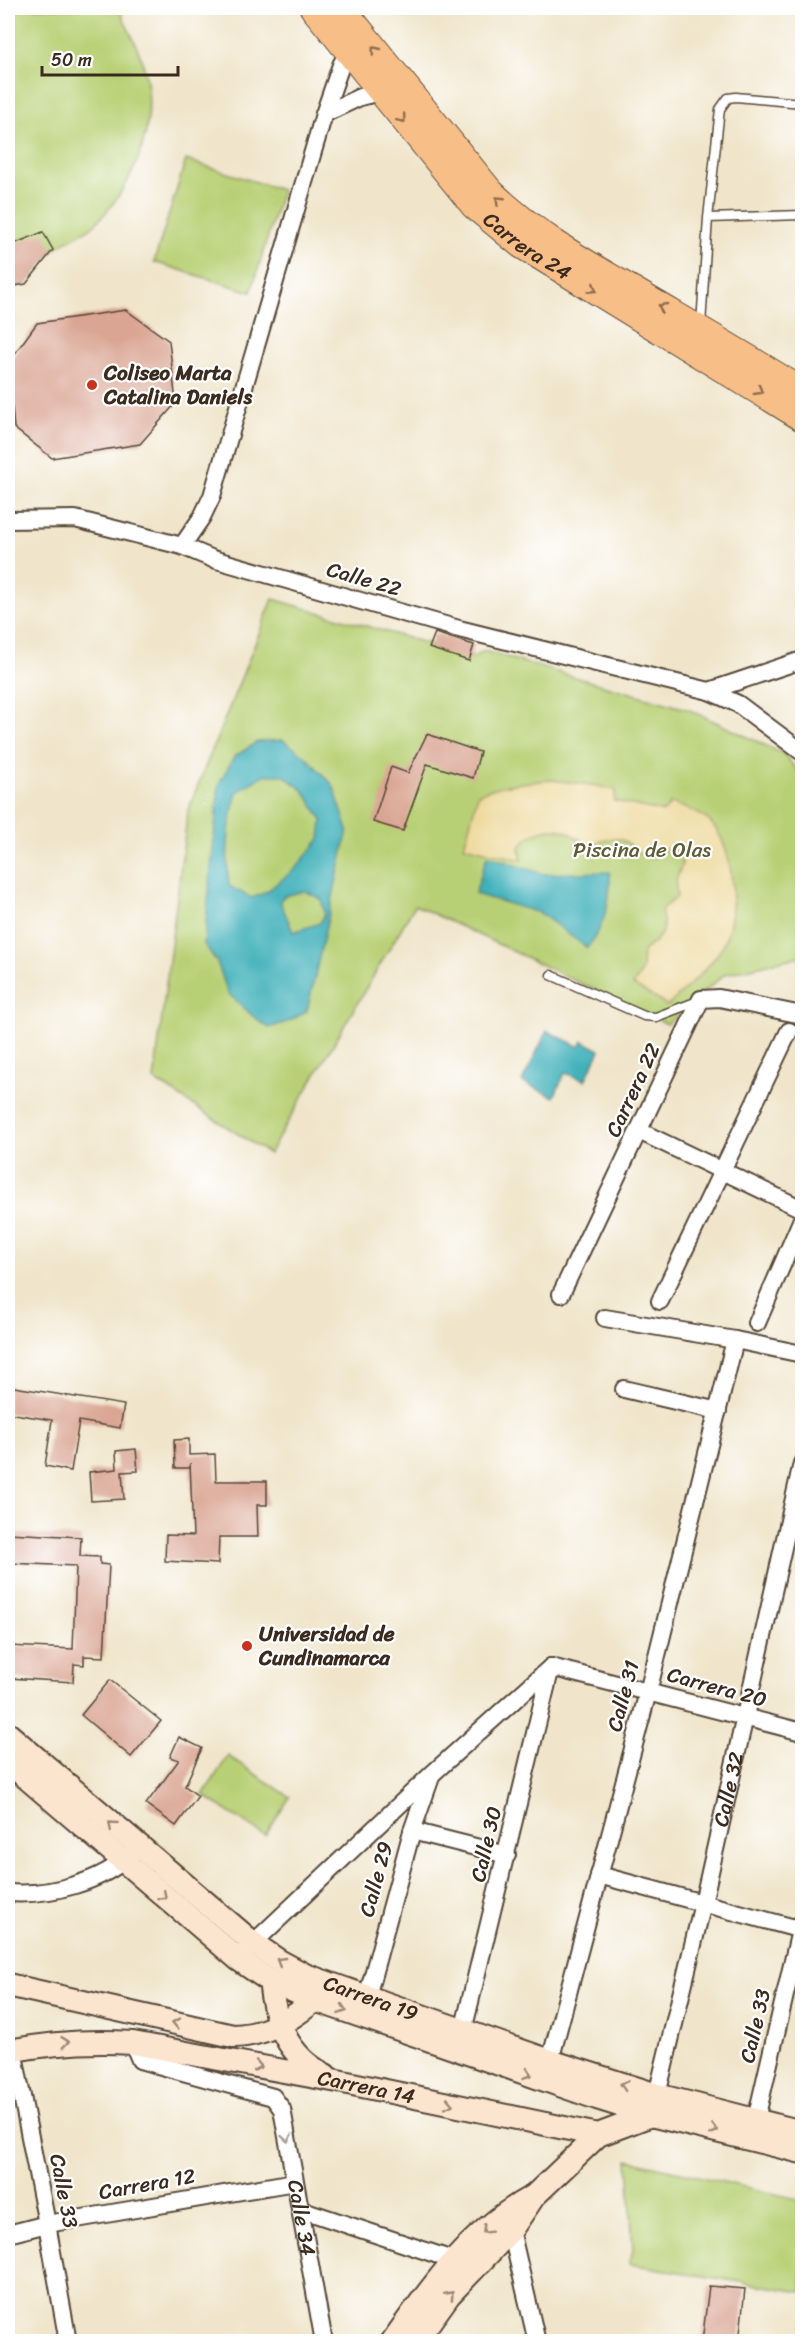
<svg xmlns="http://www.w3.org/2000/svg" width="810" height="2349" viewBox="0 0 810 2349" font-family="Sriracha,sans-serif">
<style>
.green{fill:#b8d075;stroke:#7a7d4a;stroke-width:1.5}
.sand{fill:#eeda9e;stroke:#94825e;stroke-width:1.5}
.water{fill:#40b0ba;stroke:#3e6d6c;stroke-width:1.5;fill-rule:evenodd}
.building{fill:#daa593}
.lines{fill:none;stroke-linecap:round;stroke-linejoin:round}
.lane-casing{stroke:#564638;stroke-width:11}
.street-casing{stroke:#564638;stroke-width:20}
.secondary-casing{stroke:#564638;stroke-width:26}
.primary-casing{stroke:#564638;stroke-width:28}
.lane{stroke:#fff;stroke-width:8}
.street{stroke:#fff;stroke-width:16}
.secondary{stroke:#fce5cf;stroke-width:22}
.primary{stroke:#f7be87;stroke-width:26}
.oneway{stroke:#906d4d}
.oneway2{stroke:#9c8876}
.oneway3{stroke:#a79f9a}
.poi-dot{fill:#c8321e;stroke:#fff;stroke-width:2}
.labels{text-anchor:middle;stroke-width:4.5;stroke-linejoin:round;paint-order:stroke}
.street-label{font-size:21px;fill:#3b2a1e;stroke:#fff}
.poi-label{font-size:21px;font-weight:bold;fill:#3b2a1e;stroke:#fff;text-anchor:start}
.park-label{font-size:21px;fill:#605c38;stroke:#fff}
</style>
<rect width="100%" height="100%" fill="#fff"/>
<filter id="ink" filterUnits="userSpaceOnUse"><feTurbulence type="fractalNoise" baseFrequency=".0167" numOctaves="2"/><feDisplacementMap in="SourceGraphic" scale="12" xChannelSelector="R" yChannelSelector="G"/><feConvolveMatrix kernelMatrix="1 2 1 2 8 2 1 2 1" color-interpolation-filters="sRGB"/></filter>
<filter id="wash" filterUnits="userSpaceOnUse"><feTurbulence type="fractalNoise" baseFrequency=".008" numOctaves="4" result="noise"/><feDisplacementMap in="SourceGraphic" scale="24" xChannelSelector="R" yChannelSelector="G"/><feGaussianBlur stdDeviation="1.35" result="paint"/><feColorMatrix in="noise" values="0 0 0 0 0 0 0 0 0 0 0 0 0 0 0 0 0 1.4 0 .05"/><feComposite in="paint" operator="in"/></filter>
<g filter="url(#wash)">
<rect width="100%" height="100%" fill="#f0e5ca"/>
<!-- green -->
<path class="green" d="M8,8h112c3,14 11,24 16,37 6,14 11,30 12,44 5,51 -18,101 -54,136 -12,11 -31,15 -42,27 -10,10 -17,22 -26,32l-18,3z
M186,160l96,30 -31,102 -97,-30z
M273,599l201,58 10,-6 206,59 94,44 18,22v180l-77,18 -58,50 -252,-119 -146,249 -115,-74 34,-270z
M228,1756l62,41 -25,39 -62,-41z
M628,2160l174,40v92l-173,-28 4,-14z"/>
<!-- sand -->
<path class="sand" d="M552,780l40,5 24,5 -2,11 50,11 7,-9c14,5 30,9 41,21 24,27 28,98 7,128 -13,20 -35,37 -51,54l-35,-21c13,-18 8,-16 10,-34 14,-10 26,-20 18,-38l2,-5 14,-11c0,-5 -2,-10 -1,-15 2,-16 14,-16 -1,-32l-9,-1 -8,7 -10,2c-29,-18 -21,-26 -58,-13 -8,-3 -13,-8 -21,-12 -17,-9 -41,-1 -50,15l3,12 -58,-14 14,-52c22,-10 50,-12 74,-14z"/>
<!-- water -->
<path class="water" d="M283,740l21,15 29,30 15,45 -41,181 -17,10 -21,7 -14,-10 -27,-25 -11,-31 -13,-18 15,-160 15,-27 23,-15zM264,775h19l21,16 18,29 -2,19 -25,30 -29,23 -14,6 -23,-12c-4,-33 -1,-62 8,-94zM305,891l16,8 4,15 -5,9 -27,9 -13,-31 4,-5z
M487,856l56,18 67,-2c1,29 -5,54 -23,76l-47,-35 -65,-19z
M547,1031l33,16 3,-6 17,9 -15,30 -20,-7 -11,24 -32,-15z"/>
<g id="blocks">
<!-- building -->
<path class="building" d="M43,232l10,18 -27,34 -18,3v-43l8,-1z
M126,310l43,31 7,62 -36,41 -88,14 -38,-30 -6,-65 29,-40z
M435,633l39,12 -5,16 -40,-13z
M427,734l53,18 -7,26 -46,-14 -24,67 -30,-9 18,-55 17,6z
M8,1386l116,19 -4,23 -41,-7 -8,50 -26,-5 7,-46 -44,-7z
M189,1439v16l26,-1 1,27h51v24h-10l1,32h-39l-1,27 -53,-3 1,-26 27,1 -3,-73v5h-15l-1,-28z
M136,1449l2,22 -16,1 2,27 -33,2 -2,-29 28,-3 -1,-18z
M8,1533l73,4 -1,19 20,1v7l9,1 -5,92 -20,-1v9l-10,-1 -1,18 -65,-4v-32l65,3 3,-83 -68,-3z
M110,1680l51,41 -30,36 -50,-42z
M179,1737l23,11 -17,38 13,10 -22,30 -30,-22 33,-44 -9,-3z
M709,2286l36,3 -6,53h-37z"/>
</g>
</g>
<g filter="url(#ink)">
<use href="#blocks" fill-opacity="0" stroke="#564638" stroke-width="1.5"/>
<g class="lines">
<!-- lane casing -->
<g class="lane-casing">
<path id="lane" d="M708,218l94,-3
M701,325l7,-107 12,-109 8,-11 8,-1 66,6
M551,975l93,41 12,1 42,-16"/>
</g>
<!-- street casing -->
<g class="street-casing">
<g id="street">
<path d="M324,114l36,-17 20,-5"/>
<path d="M8,520l67,-1 107,27 31,13 246,70 250,62 29,13 64,48"/>
<path d="M182,546l20,-29 10,-21 112,-382 17,-49 7,-13"/>
<path d="M709,691l93,-31"/>
<path d="M639,1131l163,78"/>
<path d="M561,1294l140,-295 18,-1 83,17"/>
<path d="M660,1301l129,-270"/>
<path d="M605,1318l130,22 67,14"/>
<path d="M757,1323l45,-104"/>
<path d="M624,1389l94,22"/>
<path d="M551,1667l251,65"/>
<path d="M412,1831l95,24"/>
<path d="M599,1875l203,55"/>
<path d="M8,1893c40,3 93,-10 123,-39"/>
<path d="M246,1950l186,-176 119,-107"/>
<path d="M367,1997l45,-166 19,-54"/>
<path d="M463,2031l88,-364"/>
<path id="s1" d="M133,2043l7,17 133,37 9,12 42,233"/>
<path d="M13,2050l34,174 21,118"/>
<path d="M550,2061l98,-369 87,-352"/>
<path id="s2" d="M657,2095l46,-192 99,-440"/>
<path d="M753,2132l49,-210"/>
<path d="M300,2209l156,52 7,6"/>
<path d="M511,2230l26,112"/>
<path d="M8,2234l39,-10 248,-42"/>
</g>
</g>
<!-- secondary casing -->
<g class="secondary-casing">
<g id="secondary">
<path id="s3" d="M8,1734l245,209 26,18 26,14 245,86 107,34 145,37"/>
<path d="M8,1762l230,197 32,22 45,19 282,98 54,17 151,37"/>
<path d="M270,1981c4,39 17,75 55,94"/>
<path d="M8,1985l225,51c38,-1 63,-20 91,-43"/>
<path id="s4" d="M8,2051c42,-8 82,-11 125,-8l210,39 255,53"/>
<path d="M392,2342c38,-54 79,-112 138,-144"/>
<path d="M415,2342l34,-47 62,-65 23,-34 64,-61 53,-20 1,-4"/>
</g>
</g>
<!-- primary casing -->
<g class="primary-casing">
<g id="primary">
<path id="s5" d="M313,8l161,198 47,39 281,173"/>
<path d="M342,8l148,183c43,42 91,69 143,99 56,33 114,66 169,101"/>
</g>
</g>
<!-- lane -->
<use href="#lane" class="lane"/>
<!-- street -->
<use href="#street" class="street"/>
<!-- secondary -->
<use href="#secondary" class="secondary"/>
<!-- primary -->
<use href="#primary" class="primary"/>
</g>
<!-- one-way arrows -->
<defs><path id="oneway-chevron" d="M-2-3.5L2.5 0L-2 3.5" fill="none" stroke-width="1.6" stroke-linecap="round" stroke-linejoin="round" transform="scale(1.5)"/></defs>
<g class="oneway">
<use href="#oneway-chevron" transform="translate(375 50) rotate(-129)"/>
<use href="#oneway-chevron" transform="translate(402 119) rotate(50)"/>
<use href="#oneway-chevron" transform="translate(499 200) rotate(-136)"/>
<use href="#oneway-chevron" transform="translate(593 289) rotate(32)"/>
<use href="#oneway-chevron" transform="translate(662 307) rotate(-150)"/>
<use href="#oneway-chevron" transform="translate(759 391) rotate(31)"/>
</g>
<g class="oneway2">
<use href="#oneway-chevron" transform="translate(112 1825) rotate(-139)"/>
<use href="#oneway-chevron" transform="translate(163 1896) rotate(40)"/>
<use href="#oneway-chevron" transform="translate(280 1961) rotate(-149)"/>
<use href="#oneway-chevron" transform="translate(343 2010) rotate(19)"/>
<use href="#oneway-chevron" transform="translate(176 2023) rotate(-167)"/>
<use href="#oneway-chevron" transform="translate(65 2042) rotate(-6)"/>
<use href="#oneway-chevron" transform="translate(258 2066) rotate(10)"/>
<use href="#oneway-chevron" transform="translate(528 2074) rotate(19)"/>
<use href="#oneway-chevron" transform="translate(624 2085) rotate(-162)"/>
<use href="#oneway-chevron" transform="translate(449 2104) rotate(12)"/>
<use href="#oneway-chevron" transform="translate(714 2130) rotate(14)"/>
<use href="#oneway-chevron" transform="translate(486 2230) rotate(135)"/>
<use href="#oneway-chevron" transform="translate(450 2295) rotate(-48)"/>
</g>
<use class="oneway3" href="#oneway-chevron" transform="translate(287 2138) rotate(80)"/>
</g>
<!-- markers -->
<g class="poi-dot">
<circle cx="92" cy="385" r="6"/>
<circle cx="247" cy="1646" r="6"/>
</g>
<g class="labels">
<!-- street labels -->
<g class="street-label">
<text dy="7" stroke="none"><textPath href="#s5" startOffset="322">Carrera 24</textPath></text>
<text transform="translate(364 579) rotate(16)" y="7">Calle 22</text>
<text transform="translate(633 1090) rotate(-65)" y="7">Carrera 22</text>
<text transform="translate(717 1687) rotate(15)" y="7">Carrera 20</text>
<text transform="translate(623 1696) rotate(-75)" y="7">Calle 31</text>
<text dy="7" stroke="none"><textPath href="#s2" startOffset="314">Calle 32</textPath></text>
<text transform="translate(486 1844) rotate(-77)" y="7">Calle 30</text>
<text transform="translate(376 1879) rotate(-75)" y="7">Calle 29</text>
<text dy="7" stroke="none"><textPath href="#s3" startOffset="453">Carrera 19</textPath></text>
<text transform="translate(755 2026) rotate(-77)" y="7">Calle 33</text>
<text dy="7" stroke="none"><textPath href="#s4" startOffset="363">Carrera 14</textPath></text>
<text transform="translate(147 2184) rotate(-10)" y="7">Carrera 12</text>
<text transform="translate(64 2191) rotate(79)" y="7">Calle 33</text>
<text dy="7" stroke="none"><textPath href="#s1" startOffset="282">Calle 34</textPath></text>
</g>
<!-- poi labels -->
<g class="poi-label">
<text x="104" y="380">Coliseo Marta<tspan x="104" dy="24">Catalina Daniels</tspan></text>
<text x="259" y="1641">Universidad de<tspan x="259" dy="24">Cundinamarca</tspan></text>
</g>
<!-- park labels -->
<g class="park-label">
<text x="642" y="857">Piscina de Olas</text>
</g>
</g>
<!-- margin -->
<rect width="810" height="2349" fill="none" stroke="#fff" stroke-width="30"/>
<!-- scale -->
<path d="M42 66v9h136v-9" fill="none" stroke="#3b2a1e" stroke-width="3"/>
<text x="51" y="66" font-size="18" fill="#3b2a1e" stroke="#ffffff" stroke-width="4.5" paint-order="stroke">50 m</text>
</svg>
